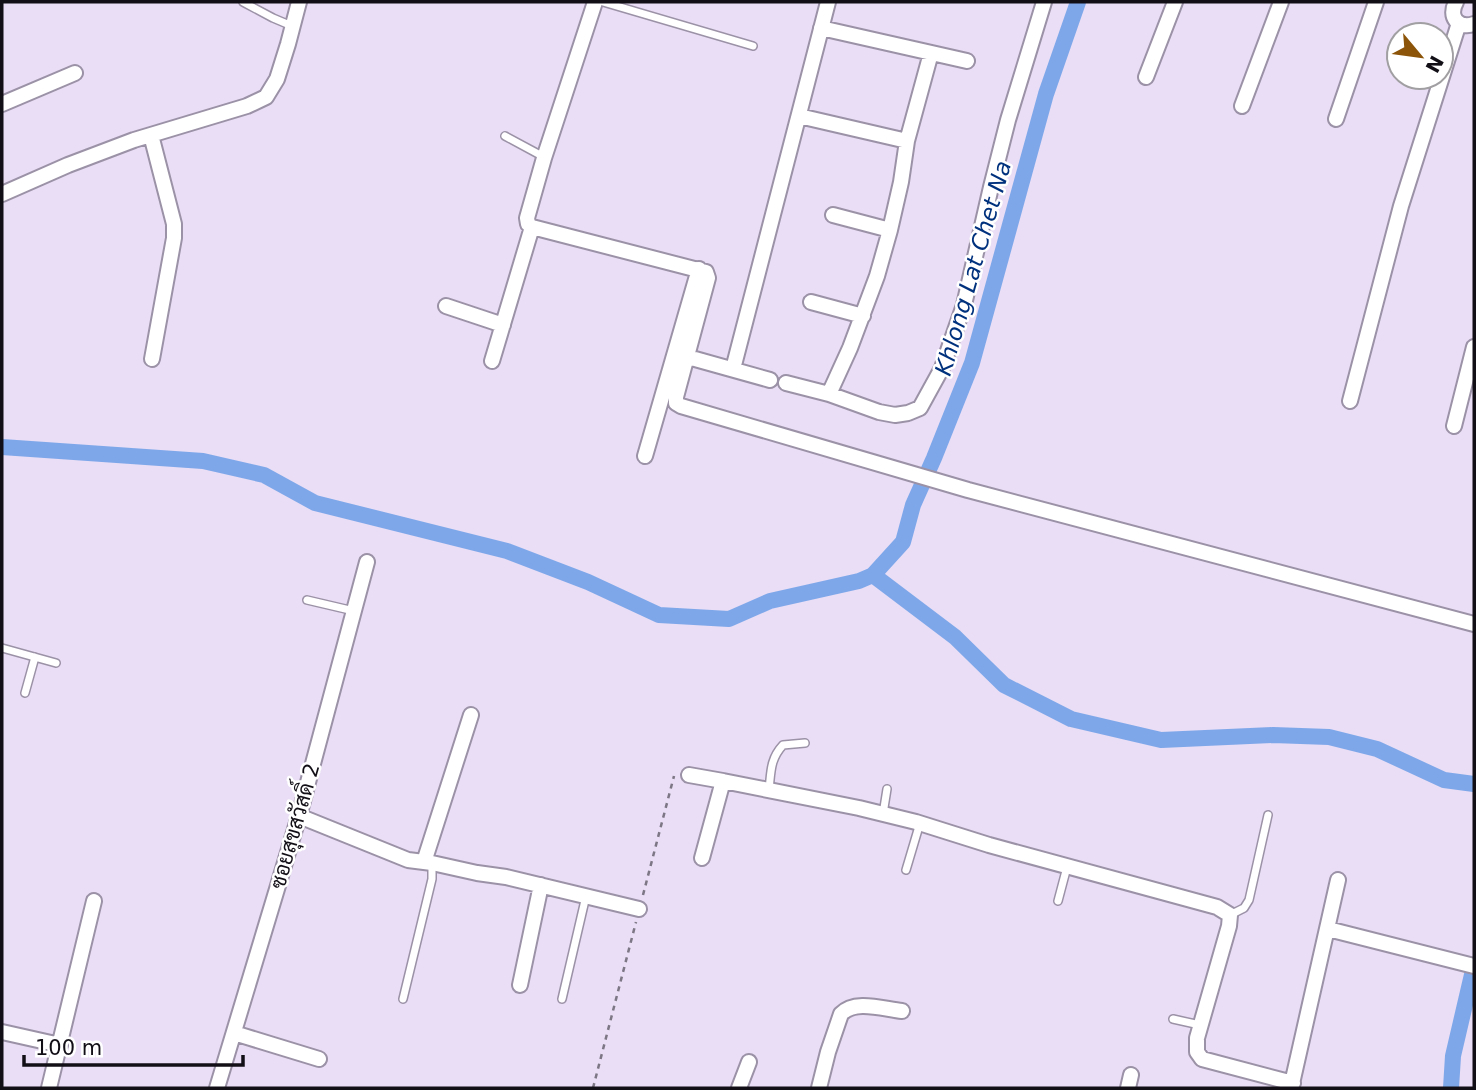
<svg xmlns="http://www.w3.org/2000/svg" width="1476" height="1090" viewBox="0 0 1476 1090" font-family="'DejaVu Sans',Sarabun,sans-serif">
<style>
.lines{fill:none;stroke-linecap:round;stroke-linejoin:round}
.canal{stroke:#7ea7ea;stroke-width:16}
.service-casing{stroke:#9c92a7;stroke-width:10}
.minor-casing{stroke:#9c92a7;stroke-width:18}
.path{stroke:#7d7685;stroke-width:2.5;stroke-dasharray:5 5;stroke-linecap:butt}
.service{stroke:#fff;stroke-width:7}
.minor{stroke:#fff;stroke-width:14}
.labels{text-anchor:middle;stroke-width:5;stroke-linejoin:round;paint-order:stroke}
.street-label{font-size:21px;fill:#130f17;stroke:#fff}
.water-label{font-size:23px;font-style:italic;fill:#00317d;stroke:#fff}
</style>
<rect width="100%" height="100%" fill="#e9def5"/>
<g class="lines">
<!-- canal -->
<path class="canal" d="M2,447l201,14 61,14 51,28 192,48 81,31 71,33 70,4 41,-18 89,-20 14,-6 30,-33 10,-37 21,-47 38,-95 74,-269 32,-92
M873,575l82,62 49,48 67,34 90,21 112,-5 56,2 48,12 67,31 30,4
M1451,1088l2,-32 21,-90"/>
<!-- service casing -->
<g class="service-casing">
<path id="service" d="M243,2l30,16 19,8
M603,2l150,44
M505,136l39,21
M307,600l47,11
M2,648l54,15
M25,693l10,-36
M769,790c2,-18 1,-31 14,-45l22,-2
M883,814l4,-25
M906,870l14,-47
M1058,901l9,-34
M1230,915l14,-7 5,-8 19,-85
M403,999l29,-120v-16
M562,999l24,-103
M1173,1019l27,6"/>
</g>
<!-- minor casing -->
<g class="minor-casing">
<path id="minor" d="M595,2l-51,156 -17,60 1,6 4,3 174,45 2,6 -32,119v6l5,3 287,84 506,134
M1456,2c-8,15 2,27 18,22
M821,28l146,33
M1146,77l29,-75
M2,104l73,-31
M1242,106l39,-104
M799,116l108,25
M1336,119l40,-117
M151,135l23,89v14l-22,121
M2,194l66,-29 66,-25 113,-34 19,-9 11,-18 11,-35 11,-42
M833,215l57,15
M811,302l52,14
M446,306l57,19
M695,359l75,21
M492,361l40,-134
M733,369l95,-367
M786,383l43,11 50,18 16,3 13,-2 12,-5 22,-40 22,-63 27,-118 17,-67 36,-118
M829,394l21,-46 27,-72 13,-46 11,-48 6,-41 24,-88
M1350,401l51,-195 58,-183
M1454,426l20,-79
M645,456l54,-187
M689,775l34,6
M299,816l109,44 24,3 45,10 29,4 133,32
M702,858l21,-77 136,27 57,14 73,23 228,62 13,8 -1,11 -32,112v14l5,7 91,24
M424,862l47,-147
M1328,929l146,37
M520,985l21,-100
M2,1032l58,13
M234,1033l85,26
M49,1088l45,-187
M217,1088l82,-272 68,-254
M739,1088l10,-26
M819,1088l9,-36 13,-38c14,-15 42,-5 61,-3
M1128,1088l3,-13
M1291,1088l47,-208"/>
</g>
<!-- path -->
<path class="path" d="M643,895l31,-119
M593,1088l43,-166"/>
<!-- service -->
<use href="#service" class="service"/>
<!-- minor -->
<use href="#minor" class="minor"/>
</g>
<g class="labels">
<!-- street labels -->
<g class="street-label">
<text transform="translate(295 826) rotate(-74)" y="7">ซอยสุขสวัสดิ์ 2</text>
</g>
<!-- water labels -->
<g class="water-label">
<text transform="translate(973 268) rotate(-74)" y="8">Khlong Lat Chet Na</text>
</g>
</g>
<!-- border -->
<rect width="1476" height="1090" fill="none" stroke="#130f17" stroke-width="7"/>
<!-- north arrow -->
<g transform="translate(1420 56) rotate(119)"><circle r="33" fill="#ffffff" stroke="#a19fa2" stroke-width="2"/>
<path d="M0-5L12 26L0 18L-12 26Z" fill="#8c5409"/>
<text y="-10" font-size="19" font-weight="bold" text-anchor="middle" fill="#130f17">N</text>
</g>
<!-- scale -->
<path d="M24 1055v10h219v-10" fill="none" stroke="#130f17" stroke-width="3.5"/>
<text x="35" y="1055" font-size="21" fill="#130f17" stroke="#ffffff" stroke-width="5" paint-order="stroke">100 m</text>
</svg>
